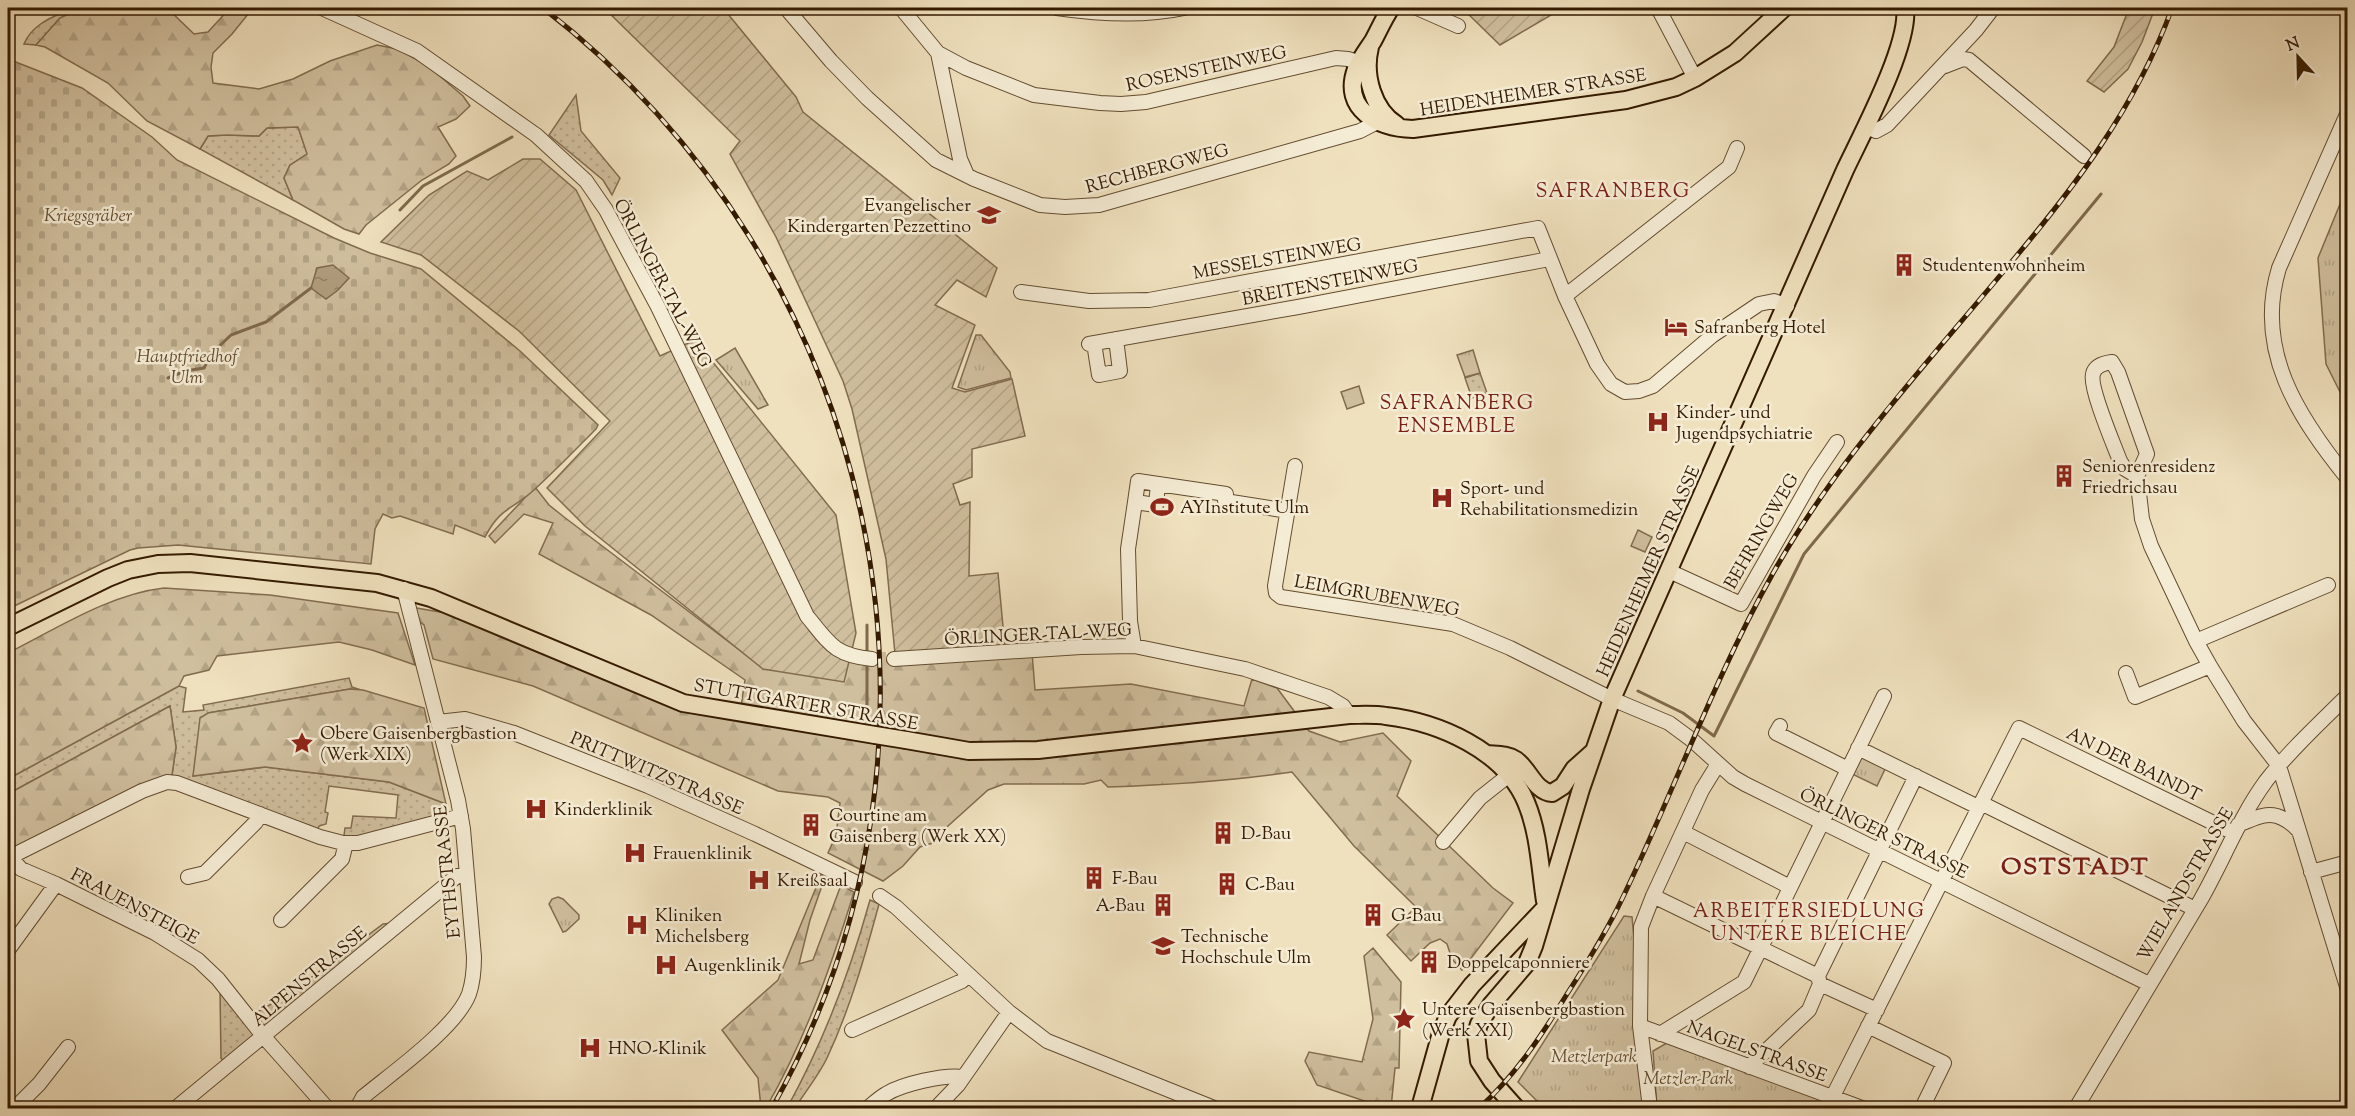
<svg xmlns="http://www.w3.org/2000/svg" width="2355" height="1116" viewBox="0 0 2355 1116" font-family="'Sorts Mill Goudy',serif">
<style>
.grass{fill:url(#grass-dots);stroke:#826c4f;stroke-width:1.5}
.forest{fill:url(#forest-firs);stroke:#826c4f;stroke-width:1.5}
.cemetery{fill:url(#cemetery-stones);stroke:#826c4f;stroke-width:1.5}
.park{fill:url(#park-tufts);stroke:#826c4f;stroke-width:1.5}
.garden{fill:url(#garden-furrows);stroke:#826c4f;stroke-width:1.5}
.pitch{fill:#d0bf9e;stroke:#826c4f;stroke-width:1.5}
.water{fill:url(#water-ripples);stroke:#7e694b;stroke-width:1.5}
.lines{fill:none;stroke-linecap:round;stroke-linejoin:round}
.stream{stroke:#7e694b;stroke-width:3}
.minor-tunnel{stroke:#cab998;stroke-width:14;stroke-dasharray:14 7;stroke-linecap:butt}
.minor-casing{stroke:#634c30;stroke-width:16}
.major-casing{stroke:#341a00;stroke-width:20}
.minor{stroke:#f5ecd5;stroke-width:14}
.major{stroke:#f0e1be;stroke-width:16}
.rail-casing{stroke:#341a00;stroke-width:5}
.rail{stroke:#f5ecd5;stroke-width:3;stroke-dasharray:9;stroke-linecap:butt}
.major-bridge-casing{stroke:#341a00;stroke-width:20;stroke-linecap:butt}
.major-bridge{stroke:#f0e1be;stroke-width:16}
.labels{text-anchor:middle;stroke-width:5;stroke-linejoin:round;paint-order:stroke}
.street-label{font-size:18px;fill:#341a00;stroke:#f5ecd5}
.poi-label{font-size:18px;fill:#341a00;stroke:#f5ecd5;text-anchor:start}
.park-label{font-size:18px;font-style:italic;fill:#634c2f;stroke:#f5ecd5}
.neighbourhood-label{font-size:20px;letter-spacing:1.5px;fill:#7a1f14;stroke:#f5ecd5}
.district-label{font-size:24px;font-weight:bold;letter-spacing:1.5px;fill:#7a1f14;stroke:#f5ecd5}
</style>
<defs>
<pattern id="grass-dots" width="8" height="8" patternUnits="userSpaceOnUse" patternTransform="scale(1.5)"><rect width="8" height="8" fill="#d0bf9e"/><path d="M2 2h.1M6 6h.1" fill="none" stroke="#b3a486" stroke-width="1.8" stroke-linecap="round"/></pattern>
<pattern id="forest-firs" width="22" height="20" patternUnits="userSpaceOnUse" patternTransform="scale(1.5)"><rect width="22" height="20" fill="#d0bf9e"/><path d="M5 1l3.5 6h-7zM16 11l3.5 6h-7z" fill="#b3a486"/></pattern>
<pattern id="cemetery-stones" width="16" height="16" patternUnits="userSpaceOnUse" patternTransform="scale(1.5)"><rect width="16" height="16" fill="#d0bf9e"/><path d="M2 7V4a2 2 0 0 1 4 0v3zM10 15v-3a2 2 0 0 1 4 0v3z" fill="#b3a486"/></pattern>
<pattern id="park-tufts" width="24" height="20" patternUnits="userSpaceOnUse" patternTransform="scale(1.5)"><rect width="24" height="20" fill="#d0bf9e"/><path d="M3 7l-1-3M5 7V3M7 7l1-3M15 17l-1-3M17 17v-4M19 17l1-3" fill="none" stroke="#b3a486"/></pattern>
<pattern id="garden-furrows" width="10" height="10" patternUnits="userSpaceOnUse" patternTransform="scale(1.5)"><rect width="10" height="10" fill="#d0bf9e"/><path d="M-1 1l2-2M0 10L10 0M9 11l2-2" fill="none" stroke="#b3a486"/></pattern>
<pattern id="water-ripples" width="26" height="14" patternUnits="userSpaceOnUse" patternTransform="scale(1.5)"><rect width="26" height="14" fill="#b09d7d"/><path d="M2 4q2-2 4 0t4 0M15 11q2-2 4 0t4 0" fill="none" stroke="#907f64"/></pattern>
</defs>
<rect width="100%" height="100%" fill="#f0e1be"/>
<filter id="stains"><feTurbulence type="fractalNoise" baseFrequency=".00333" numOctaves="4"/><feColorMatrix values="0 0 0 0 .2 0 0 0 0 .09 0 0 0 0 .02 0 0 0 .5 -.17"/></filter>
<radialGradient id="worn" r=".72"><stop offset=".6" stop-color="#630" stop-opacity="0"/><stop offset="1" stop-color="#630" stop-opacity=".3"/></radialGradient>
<!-- grass -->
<path class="grass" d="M61,8h21l-22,10 -24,27 -12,-1c7,-17 23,-25 40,-32z
M576,95l5,36 39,47 -8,17 -9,-15 -54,-45z
M298,127l10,28 -18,10 -6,13 9,22 -93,-51 8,-13 19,-1 32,1 8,-8z
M1480,373l7,20 -15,5 -7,-20z
M349,678l3,9 9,3 -11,-1 -142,24 -15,63 72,-9 124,15 57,22 -2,10 -101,29 2,-15h6l2,-12 43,2 2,-23 -69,-9 -4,26 3,1 -2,11 -7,2 -3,9 -144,-60 4,-28 -6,-41 -162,88v-15l171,-93 7,2 -3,24 21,-2 -1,-5z
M870,900l9,4c-14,52 -29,105 -52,154 -8,17 -22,34 -32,50h-8c36,-65 63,-136 83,-208z
M394,923l-128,106 -12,-15 36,-21 93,-69z
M220,990l37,47 -32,26 -4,-5z"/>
<!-- forest -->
<path class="forest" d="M82,8h85l27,26 14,-2 22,-24h23l-21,26 -19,19 -2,14 2,16 46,6 34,-10 37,-18 47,-16 20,4 30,16 36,31 7,10 -14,13 -18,8 18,29 -7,8 -27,16 -56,45 -7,9 -15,-5 -51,-29 -9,-22 6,-13 17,-11 -9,-27 -31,1 -8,8 -32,-1 -19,1 -8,13 -53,-28 -39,-38 -63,-36 -9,-2 24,-27z
M535,487l14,18 15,12 194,147 66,-7 37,4h36l135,-9 3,38 96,-6 113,22 8,-27 25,9 32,43 31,11 43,-9 28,28 -14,35 96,92 20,15 -51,67 -10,-11 -5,-15 -7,-5 -10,4 -19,18 -24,-26 29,-28 -62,-61 -62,-74c-61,9 -122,13 -184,15l-7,-7 -17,4h-80l-16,6 -40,36 -12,16 -16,5 -17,19 -20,15 -55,-28 8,-18 4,-32 -12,-6 -50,-6 -245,-105 -100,-27 -9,-34 -6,-4 -2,-13 36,6 126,47 162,52 5,-33 -94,-65 -112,-61 14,-31 -29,-9 -29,29 -6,-7z
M164,588l106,7 128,18 17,52 -43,-15 -33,-8 -122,14 -8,14 -25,6 -5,10 -171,93v-126c48,-24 102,-59 156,-65z
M350,689l13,1 61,18 22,96 -57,-22 -124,-15 -72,9 7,-58 8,-5z
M170,706l6,41 -4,28 -29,12 -135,67v-60z
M822,873l2,7 -14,40 -11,44 14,-4 28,-75 13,7c-23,75 -49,148 -88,216h-5l-3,-30 -36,-48 56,-50z
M1373,948l28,34 -2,86h-4l-4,40h-6l-68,-23 -12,-24 4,-9 53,10 11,-43 -9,-63z"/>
<!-- cemetery -->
<path class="cemetery" d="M8,59l74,29 70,49 25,23 157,78 36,15 51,16 99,82 78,74 -2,4c-20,20 -40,41 -61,60 -22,21 -34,17 -50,48l-30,-12 -2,9 -53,-18 -8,2 -9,-4 -8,15 -4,35 -193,-19 -40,3 -8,2 -122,59z"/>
<!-- park -->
<path class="park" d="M2347,187v219l-21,-42 -8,-106z
M976,335h5l29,37 1,6 -45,12 -8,-3z
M735,348l33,57 -10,4 -42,-49z
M1473,350l7,23 -15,4 -8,-22z
M1359,386l5,17 -17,6 -6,-17z
M1864,756l22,11 -9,19 -27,-13 7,-14z
M558,897l5,2 16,16v4l-13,12 -3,1 -14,-28 3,-5z
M1624,916l8,1 17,186 -33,-1 -3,6h-69l-26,-26z
M1672,1040l190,68h-205l-4,-57z"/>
<!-- garden -->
<path class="garden" d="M604,8h119l73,89 7,15 194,156 -11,29 -29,-17 -22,25 40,20 -23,63 13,4 47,-13 13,57 -53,13v28l-19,7 7,21 10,-3 -1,74 29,-3 7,75 -110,6 -9,-95 -34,-150 -9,-28 -67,-144 -46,-83 10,-13z
M1462,8h101l-63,37z
M2129,8h26l-13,34 -14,27 -24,23 -17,-11 27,-34z
M523,159h17l36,31 84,166 35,-16 141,175 20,118 -12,49 -81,-13 -178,-143 -38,-38 63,-67 -91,-90 -98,-76 -40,-13 48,-47 38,-24 21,9z"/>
<!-- pitch -->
<path class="pitch" d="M1638,530l14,7 -7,15 -14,-6z"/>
<!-- water -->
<path class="water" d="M333,265l16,13 -11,12 -12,9 -15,-11 6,-20z"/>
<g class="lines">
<!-- stream -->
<path class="stream" d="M400,210l23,-24 89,-49
M168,378l17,-7 19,-3 7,-14 20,-19 35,-13 45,-34
M867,655v-30
M867,662v49
M1638,691l45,22 31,23 90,-182 297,-360"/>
<!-- minor-tunnel -->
<path class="minor-tunnel" d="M872,659h22"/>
<!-- minor casing -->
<g class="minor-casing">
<path id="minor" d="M322,8l95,43 119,84 50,46 20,29 52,97 149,309c23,28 27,39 65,43
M786,8l45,53 36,37 69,62 38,19 66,26 25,2 34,-2 261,-74 25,-13
M901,8l37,45 28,15 68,27 66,8 21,1 25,-2 190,-44 12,1 19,6
M1057,8c41,6 86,9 127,0
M1417,8l41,18
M1658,8l37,70
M938,53l22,106 7,16
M1945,66l18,-7 6,1 115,96
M2348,112l-69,156c-25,82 19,149 69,211
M1866,127l10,4 11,-6 89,-95 17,-22
M1021,292l68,9 60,-1 389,-72 27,68 32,68 14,20 14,8 14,-1 14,-5 60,-51 46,-31 15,-3 13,5
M1565,296l164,-129 8,-19
M1094,343l5,32 21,-4 -4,-32
M1089,344l209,-37 251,-48
M1295,466l-20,120 1,7 5,4 172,27 57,24 102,51 57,24 23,17 41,37 12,7 404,200
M2137,476l-12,-7 -5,-8c-6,-16 -31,-74 -27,-87 2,-9 11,-11 19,-12l6,10 29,82 -10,22 5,43 9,27 45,95 14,25 34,55 35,45 69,224
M1158,484l-2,21 -21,-3 3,-21 88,13 -1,7 63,10
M1669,571l72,33 73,-128 23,-34
M2196,641l132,-56
M1134,646l-4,-25 -2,-72 7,-47
M894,659l187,-12 53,-1 111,23 83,28 15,9 6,9
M2126,673l9,24 75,-31
M438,722l27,-3 49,14 134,53 107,48 100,48
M1780,726l-4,7 72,36
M1858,748l120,59
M1981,803l214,106
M2238,825c25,-11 38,-17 59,4
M1683,832l107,55
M1443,842l37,-44 29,-23
M10,857l11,12 35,15 99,49 43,27 20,19 46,58 63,71
M8,858l134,-67 25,-9 10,1 143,54 23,6h15l103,-27
M2311,872l37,-10
M188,877l17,-4 51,-51 4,-8
M880,896l16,11 113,105 38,29 167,67
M1653,896l165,80 2,8 57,26
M281,920l61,-61 4,-16
M8,950l48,-66
M1818,976l98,-200
M1640,1026l222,82
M1868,1026l76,37 -22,45
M852,1030l110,-49 6,-7
M1660,1034l84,-52 140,-286
M1749,1067l60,-57 11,-26
M1832,1098l187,-370 215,105
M15,1108l24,-24 29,-37
M176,1108l281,-232 10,-1
M357,1108l6,-11c29,-24 93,-69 106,-103 4,-12 5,-24 5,-37l-11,-128 -5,-29 -54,-211
M868,1108c6,-5 11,-10 18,-14 16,-10 59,-20 77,-17
M936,1108l22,-23 51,-73
M1650,1108l-10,-82 1,-99 12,-31 49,-106 16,-26
M2076,1108c41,-69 83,-138 124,-207 23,-40 39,-83 66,-120 24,-31 54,-58 82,-86"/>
</g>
<!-- major casing -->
<g class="major-casing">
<path id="major" d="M1391,8c-7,10 -12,22 -18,33 -6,9 -13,18 -17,28 -15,41 23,59 57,60l213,-29 50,-13 19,-9 40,-25 49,-45
M1370,47c-7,28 3,63 27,78
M8,627l100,-49 20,-8 30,-6 32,-1 187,20 54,15 252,105 192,32
M906,740l63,11 69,-1 311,-35c12,0 25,-1 37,1 52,6 118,34 140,86 13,31 14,66 19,99
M1487,754c9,1 20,0 29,6 13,9 19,32 36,33l11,-7 11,-17 19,-17
M1420,1108l21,-75 7,-17 24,-31 71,-75
M1516,1108l-24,-27 -13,-20 -3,-27 3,-10 12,-19 36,-42 7,-17 47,-157 31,-90 233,-529c17,-36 65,-126 60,-162"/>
</g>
<!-- minor -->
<use href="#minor" class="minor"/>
<!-- major -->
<use href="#major" class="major"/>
<!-- rail casing -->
<g class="rail-casing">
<path id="rail" d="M543,8c335,259 438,729 229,1100
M1479,1108c36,-32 63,-73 88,-114 20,-31 40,-63 56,-97 51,-106 91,-218 149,-322 62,-111 150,-206 231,-303 68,-80 133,-164 169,-264"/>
</g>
<!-- rail -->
<use href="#rail" class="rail"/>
<!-- major-bridge casing -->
<g class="major-bridge-casing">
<path id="major-bridge" d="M875,735l31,5"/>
</g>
<!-- major-bridge -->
<use href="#major-bridge" class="major-bridge"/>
</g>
<!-- icons -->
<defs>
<g id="school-bare" transform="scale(1.8)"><path d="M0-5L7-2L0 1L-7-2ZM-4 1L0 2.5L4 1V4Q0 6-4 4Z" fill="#8f2418" stroke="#f5ecd5" stroke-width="2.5" paint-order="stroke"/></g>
<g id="building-bare" transform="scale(1.8)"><path d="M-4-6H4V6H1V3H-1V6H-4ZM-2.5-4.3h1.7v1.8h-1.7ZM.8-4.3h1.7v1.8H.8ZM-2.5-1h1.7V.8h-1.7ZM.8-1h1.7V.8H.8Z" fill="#8f2418" stroke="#f5ecd5" stroke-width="2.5" paint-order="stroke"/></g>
<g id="hotel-bare" transform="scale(1.8)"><path d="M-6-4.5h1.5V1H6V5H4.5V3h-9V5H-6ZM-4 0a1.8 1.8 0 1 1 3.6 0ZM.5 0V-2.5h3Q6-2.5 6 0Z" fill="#8f2418" stroke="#f5ecd5" stroke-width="2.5" paint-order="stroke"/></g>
<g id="hospital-bare" transform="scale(1.8)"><path d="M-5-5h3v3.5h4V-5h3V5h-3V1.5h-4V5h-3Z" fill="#8f2418" stroke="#f5ecd5" stroke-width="2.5" paint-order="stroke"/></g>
<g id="stadium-bare" transform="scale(1.8)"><path d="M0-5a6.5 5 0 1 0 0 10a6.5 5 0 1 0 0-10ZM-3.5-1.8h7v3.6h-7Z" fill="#8f2418" stroke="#f5ecd5" stroke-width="2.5" paint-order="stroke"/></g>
<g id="sight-bare" transform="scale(1.8)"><path d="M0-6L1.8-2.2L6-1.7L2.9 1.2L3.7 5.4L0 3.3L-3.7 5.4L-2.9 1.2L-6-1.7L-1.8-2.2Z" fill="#8f2418" stroke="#f5ecd5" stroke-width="2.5" paint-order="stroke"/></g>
<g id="university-bare" transform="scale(1.8)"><path d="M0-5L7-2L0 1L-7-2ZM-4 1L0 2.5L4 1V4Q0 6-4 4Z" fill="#8f2418" stroke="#f5ecd5" stroke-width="2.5" paint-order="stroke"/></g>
</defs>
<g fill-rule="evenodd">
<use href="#school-bare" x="989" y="215"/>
<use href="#building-bare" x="1904" y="265"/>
<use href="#hotel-bare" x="1676" y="327"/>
<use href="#hospital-bare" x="1658" y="422"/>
<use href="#building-bare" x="2064" y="476"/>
<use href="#hospital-bare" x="1442" y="498"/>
<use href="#stadium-bare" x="1162" y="507"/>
<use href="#sight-bare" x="302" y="743"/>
<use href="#hospital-bare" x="536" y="809"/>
<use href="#building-bare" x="811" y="825"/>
<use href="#building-bare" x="1223" y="833"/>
<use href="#hospital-bare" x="635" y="853"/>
<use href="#building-bare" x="1094" y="878"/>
<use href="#hospital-bare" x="759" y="880"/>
<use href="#building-bare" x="1227" y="884"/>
<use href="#building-bare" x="1163" y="905"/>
<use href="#building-bare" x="1373" y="915"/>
<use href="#hospital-bare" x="637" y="925"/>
<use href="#university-bare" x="1163" y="946"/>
<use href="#building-bare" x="1429" y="962"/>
<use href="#hospital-bare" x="666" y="965"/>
<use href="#sight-bare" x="1404" y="1019"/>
<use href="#hospital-bare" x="590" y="1048"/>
</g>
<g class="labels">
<!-- street labels -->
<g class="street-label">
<text transform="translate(1206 68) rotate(-12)" y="6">ROSENSTEINWEG</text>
<text transform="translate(1533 92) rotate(-9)" y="6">HEIDENHEIMER STRASSE</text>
<text transform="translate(1157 168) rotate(-15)" y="6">RECHBERGWEG</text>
<text transform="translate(1277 258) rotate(-10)" y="6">MESSELSTEINWEG</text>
<text transform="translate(1330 282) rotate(-11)" y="6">BREITENSTEINWEG</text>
<text transform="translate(663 283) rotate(62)" y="6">ÖRLINGER-TAL-WEG</text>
<text transform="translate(1761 531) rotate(-60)" y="6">BEHRINGWEG</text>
<text transform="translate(1648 571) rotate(-66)" y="6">HEIDENHEIMER STRASSE</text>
<text transform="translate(1377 595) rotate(10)" y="6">LEIMGRUBENWEG</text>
<text transform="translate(1038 634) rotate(-3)" y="6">ÖRLINGER-TAL-WEG</text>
<text transform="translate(806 704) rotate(10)" y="6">STUTTGARTER STRASSE</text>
<text transform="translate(2134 764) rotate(26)" y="6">AN DER BAINDT</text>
<text transform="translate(657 773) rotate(23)" y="6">PRITTWITZSTRASSE</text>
<text transform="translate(1884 833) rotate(26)" y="6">ÖRLINGER STRASSE</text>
<text transform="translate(447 872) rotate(-96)" y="6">EYTHSTRASSE</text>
<text transform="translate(2185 884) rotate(-60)" y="6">WIELANDSTRASSE</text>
<text transform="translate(135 906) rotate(28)" y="6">FRAUENSTEIGE</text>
<text transform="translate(309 976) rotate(-40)" y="6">ALPENSTRASSE</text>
<text transform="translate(1757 1051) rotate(20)" y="6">NAGELSTRASSE</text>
</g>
<!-- poi labels -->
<g class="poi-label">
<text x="971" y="211" text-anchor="end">Evangelischer<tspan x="971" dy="21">Kindergarten Pezzettino</tspan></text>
<text x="1922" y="271">Studentenwohnheim</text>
<text x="1694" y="333">Safranberg Hotel</text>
<text x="1676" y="418">Kinder- und<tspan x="1676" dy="21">Jugendpsychiatrie</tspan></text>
<text x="2082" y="472">Seniorenresidenz<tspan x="2082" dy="21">Friedrichsau</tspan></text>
<text x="1460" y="494">Sport- und<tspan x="1460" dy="21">Rehabilitationsmedizin</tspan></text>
<text x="1180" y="513">AYInstitute Ulm</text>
<text x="320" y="739">Obere Gaisenbergbastion<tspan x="320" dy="21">(Werk XIX)</tspan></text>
<text x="554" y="815">Kinderklinik</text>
<text x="829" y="821">Courtine am<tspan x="829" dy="21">Gaisenberg (Werk XX)</tspan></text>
<text x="1241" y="839">D-Bau</text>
<text x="653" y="859">Frauenklinik</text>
<text x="1112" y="884">F-Bau</text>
<text x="777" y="886">Kreißsaal</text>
<text x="1245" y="890">C-Bau</text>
<text x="1145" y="911" text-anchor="end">A-Bau</text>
<text x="655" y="921">Kliniken<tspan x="655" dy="21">Michelsberg</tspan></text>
<text x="1391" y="921">G-Bau</text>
<text x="1181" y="942">Technische<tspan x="1181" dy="21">Hochschule Ulm</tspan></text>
<text x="1447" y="968">Doppelcaponniere</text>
<text x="684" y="971">Augenklinik</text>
<text x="1422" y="1015">Untere Gaisenbergbastion<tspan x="1422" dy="21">(Werk XXI)</tspan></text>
<text x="608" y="1054">HNO-Klinik</text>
</g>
<!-- park labels -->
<g class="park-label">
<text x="88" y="221">Kriegsgräber</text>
<text x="187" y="362">Hauptfriedhof<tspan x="187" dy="21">Ulm</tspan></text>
<text x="1594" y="1062">Metzlerpark</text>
<text x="1688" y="1084">Metzler-Park</text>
</g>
<!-- neighbourhood labels -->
<g class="neighbourhood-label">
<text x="1613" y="197">SAFRANBERG</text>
<text x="1457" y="409">SAFRANBERG<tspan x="1457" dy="23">ENSEMBLE</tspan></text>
<text x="1809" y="917">ARBEITERSIEDLUNG<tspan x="1809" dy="23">UNTERE BLEICHE</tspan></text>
</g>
<!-- district labels -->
<g class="district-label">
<text x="2075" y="874">OSTSTADT</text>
</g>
</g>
<!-- margin -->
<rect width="2355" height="1116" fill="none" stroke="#f0e1be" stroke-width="30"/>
<rect x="9" y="9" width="2337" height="1098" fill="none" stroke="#341a00" stroke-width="3"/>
<rect x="15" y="15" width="2325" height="1086" fill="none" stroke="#341a00" stroke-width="1.5"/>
<!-- north arrow -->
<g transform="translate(2298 57) rotate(338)" stroke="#f5ecd5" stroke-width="4.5" paint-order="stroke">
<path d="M0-4.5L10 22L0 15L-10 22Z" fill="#341a00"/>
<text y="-9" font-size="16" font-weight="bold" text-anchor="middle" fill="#341a00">N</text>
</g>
<rect width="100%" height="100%" filter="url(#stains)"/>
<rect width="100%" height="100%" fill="url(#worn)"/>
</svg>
